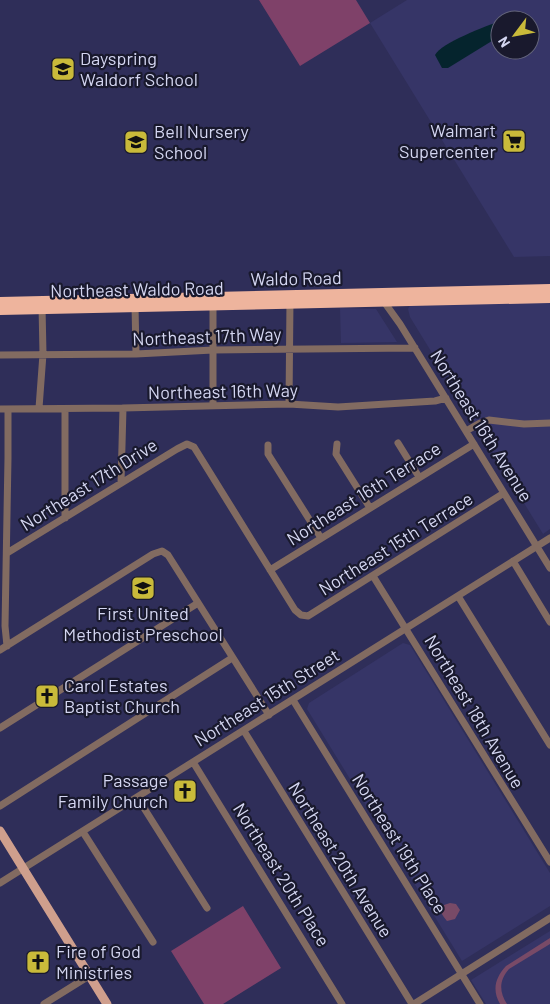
<svg xmlns="http://www.w3.org/2000/svg" width="550" height="1004" viewBox="0 0 550 1004" font-family="Barlow,sans-serif">
<style>
.built{fill:#363567;fill-rule:evenodd}
.green{fill:#784a67}
.forest{fill:#7f4169}
.water{fill:#05242d}
.lines{fill:none;stroke-linecap:round;stroke-linejoin:round}
.minor{stroke:#826b61;stroke-width:7}
.major{stroke:#cf9f8d;stroke-width:9}
.highway{stroke:#eeb49d;stroke-width:10}
.labels{text-anchor:middle;stroke-width:4.5;stroke-linejoin:round;paint-order:stroke}
.poi-label{font-size:18px;fill:#d4d6f1;stroke:#19192d;text-anchor:start}
.street-label{font-size:18px;fill:#d4d6f1;stroke:#19192d}
</style>
<rect width="100%" height="100%" fill="#2f2e59"/>
<!-- built -->
<path class="built" d="M407,0h143v256l-36,1 -144,-234zM500,20h30v30h-30z
M550,302v227l-7,5 -133,-217 -2,-8 2,-4z
M340,308l36,1 21,33 -56,1z
M403,643l7,2 140,228v33l-88,55 -155,-252 2,-6z
M550,931v73h-64l-15,-24z"/>
<!-- green -->
<path class="green" d="M450,903l6,1 4,6 -5,9 -8,2c-4,-5 -8,-9 -6,-15z
M550,938v6l-41,25c-10,11 -10,23 -2,35h-7c-8,-14 -5,-26 6,-38z"/>
<!-- forest -->
<path class="forest" d="M259,0h97l14,23 -70,43z
M243,906l38,62 -58,36h-19l-33,-53z"/>
<!-- water -->
<path class="water" d="M500,21v15l-52,32h-6l-7,-13c6,-12 51,-29 65,-34z"/>
<g class="lines">
<!-- minor -->
<path class="minor" d="M382,299l18,25 150,244
M135,305l1,49
M0,355l136,-1 77,-4 202,-2
M289,404l1,-104
M213,406v-105
M39,408l4,-54 -1,-48
M0,409l123,-1 166,-4 49,3 97,-6 11,-3
M65,409v109
M466,431l14,-8 9,-3 35,4 26,-1
M398,443l21,34
M337,444l-1,10 34,54
M268,445v9l53,84
M121,483l2,-75
M7,553l170,-104 10,-5 7,3 101,163 6,5 7,1 196,-123
M513,561l37,61
M270,570l204,-126
M373,576l177,286
M458,596l92,149
M7,646l-2,-20 3,-168v-49
M0,650l153,-96 9,-3 6,4 101,160
M293,700l187,304
M0,728l198,-125
M244,731l168,273
M193,762l149,242
M137,797l70,111
M0,806l232,-148
M83,832l70,110
M0,883l550,-345
M44,1004l45,-28
M414,1004l136,-86"/>
<!-- major -->
<path class="major" d="M0,831l107,173"/>
<!-- highway -->
<path class="highway" d="M0,302l550,-13
M0,310l550,-12"/>
</g>
<!-- icons -->
<defs>
<g id="school-square" transform="scale(1.25)"><rect x="-9" y="-9" width="18" height="18" rx="4" fill="#c9ba3a" stroke="#19192d"/><path d="M0-5L7-2L0 1L-7-2ZM-4 1L0 2.5L4 1V4Q0 6-4 4Z" fill="#111"/></g>
<g id="supermarket-square" transform="scale(1.25)"><rect x="-9" y="-9" width="18" height="18" rx="4" fill="#c9ba3a" stroke="#19192d"/><path d="M-6-5.5h2.5l.6 2H6L4.5 2H-2.5L-4.4-4H-6ZM-1.5 3.2a1.3 1.3 0 1 0 .1 0ZM3 3.2a1.3 1.3 0 1 0 .1 0Z" fill="#111"/></g>
<g id="church-square" transform="scale(1.25)"><rect x="-9" y="-9" width="18" height="18" rx="4" fill="#c9ba3a" stroke="#19192d"/><path d="M-1.2-6h2.4v3.5h3.3v2.4h-3.3V6h-2.4V-.1h-3.3v-2.4h3.3Z" fill="#111"/></g>
</defs>
<g fill-rule="evenodd">
<use href="#school-square" x="63" y="69"/>
<use href="#supermarket-square" x="514" y="141"/>
<use href="#school-square" x="136" y="142"/>
<use href="#school-square" x="143" y="588"/>
<use href="#church-square" x="47" y="696"/>
<use href="#church-square" x="185" y="791"/>
<use href="#church-square" x="38" y="962"/>
</g>
<g class="labels">
<!-- poi labels -->
<g class="poi-label">
<text x="80" y="65">Dayspring<tspan x="80" dy="21">Waldorf School</tspan></text>
<text x="496" y="137" text-anchor="end">Walmart<tspan x="496" dy="21">Supercenter</tspan></text>
<text x="154" y="138">Bell Nursery<tspan x="154" dy="21">School</tspan></text>
<text x="143" y="620" text-anchor="middle">First United<tspan x="143" dy="21">Methodist Preschool</tspan></text>
<text x="64" y="692">Carol Estates<tspan x="64" dy="21">Baptist Church</tspan></text>
<text x="168" y="787" text-anchor="end">Passage<tspan x="168" dy="21">Family Church</tspan></text>
<text x="56" y="958">Fire of God<tspan x="56" dy="21">Ministries</tspan></text>
</g>
<!-- street labels -->
<g class="street-label">
<text transform="translate(296 279) rotate(-1)" y="6">Waldo Road</text>
<text transform="translate(137 290) rotate(-1)" y="6">Northeast Waldo Road</text>
<text transform="translate(207 337) rotate(-2)" y="6">Northeast 17th Way</text>
<text transform="translate(223 392) rotate(-1)" y="6">Northeast 16th Way</text>
<text transform="translate(481 426) rotate(58)" y="6">Northeast 16th Avenue</text>
<text transform="translate(89 485) rotate(-32)" y="6">Northeast 17th Drive</text>
<text transform="translate(364 494) rotate(-32)" y="6">Northeast 16th Terrace</text>
<text transform="translate(396 544) rotate(-32)" y="6">Northeast 15th Terrace</text>
<text transform="translate(267 698) rotate(-32)" y="6">Northeast 15th Street</text>
<text transform="translate(474 712) rotate(59)" y="6">Northeast 18th Avenue</text>
<text transform="translate(399 844) rotate(58)" y="6">Northeast 19th Place</text>
<text transform="translate(340 860) rotate(58)" y="6">Northeast 20th Avenue</text>
<text transform="translate(281 875) rotate(58)" y="6">Northeast 20th Place</text>
</g>
</g>
<!-- north arrow -->
<g transform="translate(515 35) rotate(238)"><circle r="24" fill="#19192d" stroke="#64657b"/>
<path d="M0-4L9 19L0 12L-9 19Z" fill="#c9ba3a"/>
<text y="-8" font-size="14" font-weight="bold" text-anchor="middle" fill="#d4d6f1">N</text>
</g>
</svg>
